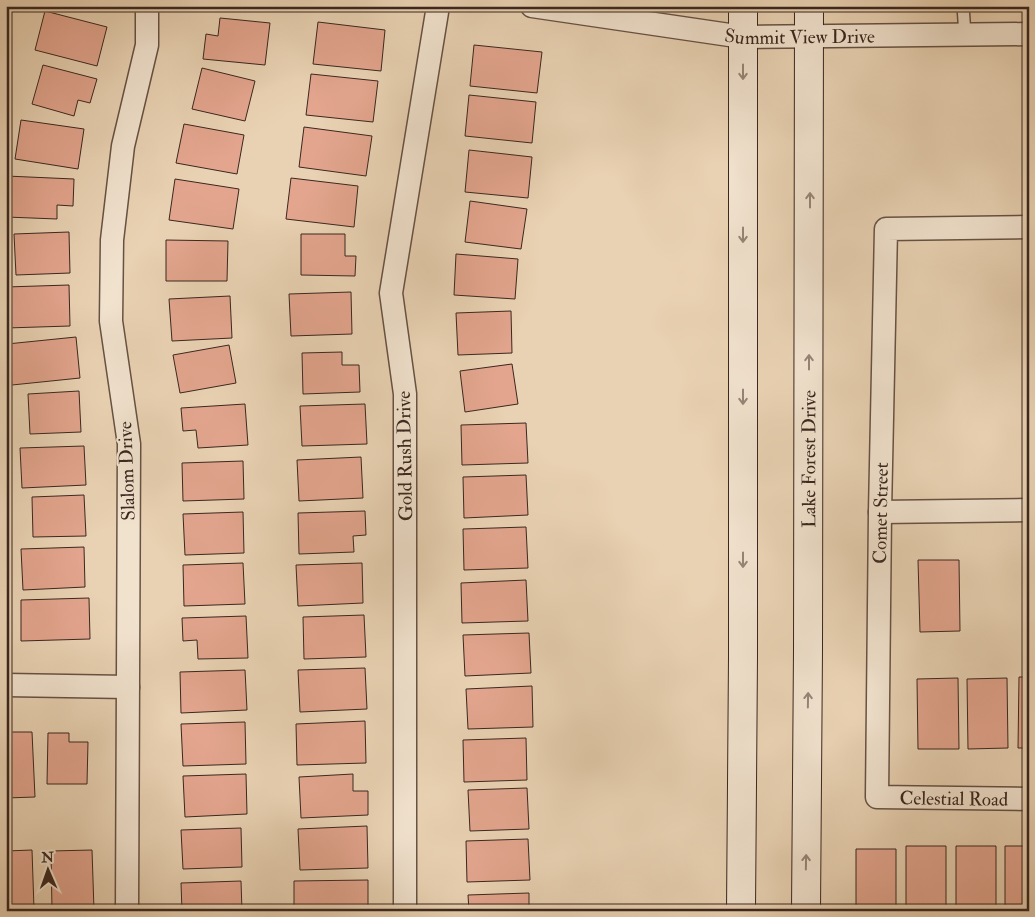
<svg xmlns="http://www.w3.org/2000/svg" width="1035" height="917" viewBox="0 0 1035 917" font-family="'IM FELL Double Pica',serif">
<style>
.building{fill:#e3a58e;stroke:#3a271f}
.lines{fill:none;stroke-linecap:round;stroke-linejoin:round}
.service-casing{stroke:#665244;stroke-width:14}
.minor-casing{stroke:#665244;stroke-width:25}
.secondary-casing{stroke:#3a271f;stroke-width:30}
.service{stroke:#f1e2ce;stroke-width:11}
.minor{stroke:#f1e2ce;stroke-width:22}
.secondary{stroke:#f1e2ce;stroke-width:28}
.oneway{stroke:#968476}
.labels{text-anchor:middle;stroke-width:4.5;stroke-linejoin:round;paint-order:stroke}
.street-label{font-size:19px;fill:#3a271f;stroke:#f1e2ce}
</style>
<rect width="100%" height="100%" fill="#e9d2b3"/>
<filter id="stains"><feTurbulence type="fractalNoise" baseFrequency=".004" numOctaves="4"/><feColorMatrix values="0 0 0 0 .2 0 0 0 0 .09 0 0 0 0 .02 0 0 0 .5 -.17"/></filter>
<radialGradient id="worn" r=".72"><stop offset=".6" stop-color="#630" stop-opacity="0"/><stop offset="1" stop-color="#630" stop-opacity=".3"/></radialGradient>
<!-- building -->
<path class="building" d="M45,11l62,16 -10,39 -62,-16z
M220,18l50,5 -5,42 -62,-6 3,-25 12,2z
M318,22l67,8 -4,41 -68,-7z
M474,45l68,7 -5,41 -67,-7z
M43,65l54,14 -7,24 -12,-3 -4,16 -42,-12z
M202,68l53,13 -10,40 -53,-12z
M311,74l67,7 -5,41 -67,-7z
M469,95l67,7 -4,41 -67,-7z
M21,120l63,9 -6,40 -63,-10z
M184,124l60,11 -7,39 -61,-11z
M304,127l68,9 -6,40 -67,-9z
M469,150l63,7 -4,41 -63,-6z
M6,176l68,3 -1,27 -16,-1v14l-51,-2z
M291,178l67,8 -4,41 -68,-8z
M175,179l64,10 -6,40 -64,-9z
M470,201l57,8 -6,40 -56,-7z
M69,232l1,41 -54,2 -2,-41z
M301,234h44v22h11l-1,20 -54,-1z
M166,240l62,1 -1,40h-61z
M456,254l62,5 -3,40 -61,-4z
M69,285l1,41 -64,2v-41z
M351,292l1,42 -61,2 -2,-42z
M230,296l2,42 -60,3 -3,-42z
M511,311l1,42 -54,2 -2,-42z
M76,337l4,41 -68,7 -5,-41z
M229,345l7,38 -56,10 -7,-38z
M342,352v13h17l1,27 -57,2 -1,-41z
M512,364l6,40 -53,8 -5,-41z
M79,391l2,41 -51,2 -2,-40z
M245,404l3,41 -50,3 -2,-18 -13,1 -2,-23z
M365,404l2,40 -65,2 -2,-40z
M526,423l2,40 -66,2 -1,-40z
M84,446l2,39 -64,3 -2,-40z
M361,457l2,41 -64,3 -2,-41z
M243,461l1,38 -61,2 -1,-38z
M526,475l2,40 -64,3 -1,-41z
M84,495l2,41 -53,1 -1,-40z
M365,511l1,24 -13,1 1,16 -55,2 -1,-41z
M243,512l1,41 -59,2 -2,-41z
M526,527l2,41 -64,2 -1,-41z
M84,547l1,40 -62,3 -2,-41z
M918,560h41l1,71 -40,1z
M243,563l2,41 -61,2 -1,-41z
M362,563l1,40 -65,3 -2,-41z
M526,580l2,41 -66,2 -1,-40z
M89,598l1,41 -69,2v-41z
M364,615l2,42 -62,2 -1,-42z
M246,616l2,42 -50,1 -1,-19 -14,1 -1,-23z
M529,633l2,40 -66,3 -2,-41z
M365,668l2,41 -67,3 -2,-42z
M245,670l2,40 -66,3 -1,-41z
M1019,677h10v71h-11z
M958,678l1,71h-41l-1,-70z
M1007,678l1,70 -40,1 -1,-70z
M532,686l1,41 -65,2 -2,-40z
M365,721l1,42 -69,2 -1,-41z
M245,722l1,42 -63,2 -2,-42z
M6,732h26l3,65 -29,1z
M48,733h21v9h19l-1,42h-40z
M526,738l1,42 -63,2 -1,-42z
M246,774l1,40 -62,3 -2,-41z
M353,774v17h15v24l-67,3 -2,-41z
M527,788l2,41 -59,2 -2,-41z
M367,826l1,42 -68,2 -2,-41z
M241,828l1,39 -59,2 -2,-39z
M528,839l2,41 -63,2 -1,-41z
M906,846h40v65h-40z
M956,846h40v65h-40z
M1005,846h24v65h-24z
M856,849h40v62h-40z
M32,850l2,59 -28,1v-59z
M92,850l2,60 -42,1 -1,-60z
M368,880v31h-74v-30z
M241,881l1,30h-60l-1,-28z
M529,893v18h-60l-1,-16z"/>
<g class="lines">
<!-- service casing -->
<g class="service-casing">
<path id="service" d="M963,6l2,29"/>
</g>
<!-- minor casing -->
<g class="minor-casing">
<g id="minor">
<path id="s1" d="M532,6l211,31 286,-3"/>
<path id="s2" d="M1029,227l-143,2 -6,283 -3,285 152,2"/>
<path d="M880,512l149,-2"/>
<path d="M6,685l122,2"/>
<path d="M127,911l2,-467 -18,-123 1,-81 11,-94 24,-101v-39"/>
<path d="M405,911v-517l-14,-101 47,-287"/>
</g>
</g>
<!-- secondary casing -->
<g class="secondary-casing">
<g id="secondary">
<path d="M741,911l2,-254v-651"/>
<path id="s3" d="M806,911l2,-261 1,-644"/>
</g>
</g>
<!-- service -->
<use href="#service" class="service"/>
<!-- minor -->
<use href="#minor" class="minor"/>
<!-- secondary -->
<use href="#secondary" class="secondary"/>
</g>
<!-- one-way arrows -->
<defs><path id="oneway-shaft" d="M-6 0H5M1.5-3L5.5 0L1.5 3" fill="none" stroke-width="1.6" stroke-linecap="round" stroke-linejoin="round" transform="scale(1.25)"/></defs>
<g class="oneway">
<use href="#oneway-shaft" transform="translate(743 72) rotate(90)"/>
<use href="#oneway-shaft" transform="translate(810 200) rotate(-90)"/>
<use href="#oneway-shaft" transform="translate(743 235) rotate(90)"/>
<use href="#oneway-shaft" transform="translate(809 362) rotate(-90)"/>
<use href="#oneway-shaft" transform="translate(743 397) rotate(90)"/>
<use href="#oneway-shaft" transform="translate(743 560) rotate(90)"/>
<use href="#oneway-shaft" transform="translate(808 700) rotate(-89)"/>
<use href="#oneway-shaft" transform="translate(806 862) rotate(-89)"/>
</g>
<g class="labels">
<!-- street labels -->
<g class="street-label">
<text dy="7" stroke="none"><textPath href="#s1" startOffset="270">Summit View Drive</textPath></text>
<text transform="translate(404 456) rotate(-91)" y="7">Gold Rush Drive</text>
<text dy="7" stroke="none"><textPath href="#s3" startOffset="452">Lake Forest Drive</textPath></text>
<text transform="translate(126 471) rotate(-92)" y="7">Slalom Drive</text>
<text transform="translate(880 513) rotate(-89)" y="7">Comet Street</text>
<text dy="7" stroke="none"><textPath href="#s2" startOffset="788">Celestial Road</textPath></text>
</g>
</g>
<!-- margin -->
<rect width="1035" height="917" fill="none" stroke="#e9d2b3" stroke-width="25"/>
<rect x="8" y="8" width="1020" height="902" fill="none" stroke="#3a271f" stroke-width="2.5"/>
<rect x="12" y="12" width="1010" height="892" fill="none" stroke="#3a271f"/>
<!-- north arrow -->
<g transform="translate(48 870) rotate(358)" stroke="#f1e2ce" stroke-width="4" paint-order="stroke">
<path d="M0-4L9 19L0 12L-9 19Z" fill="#3a271f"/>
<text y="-8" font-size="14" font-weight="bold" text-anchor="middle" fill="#3a271f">N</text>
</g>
<rect width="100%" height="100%" filter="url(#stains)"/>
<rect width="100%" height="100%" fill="url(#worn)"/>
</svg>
